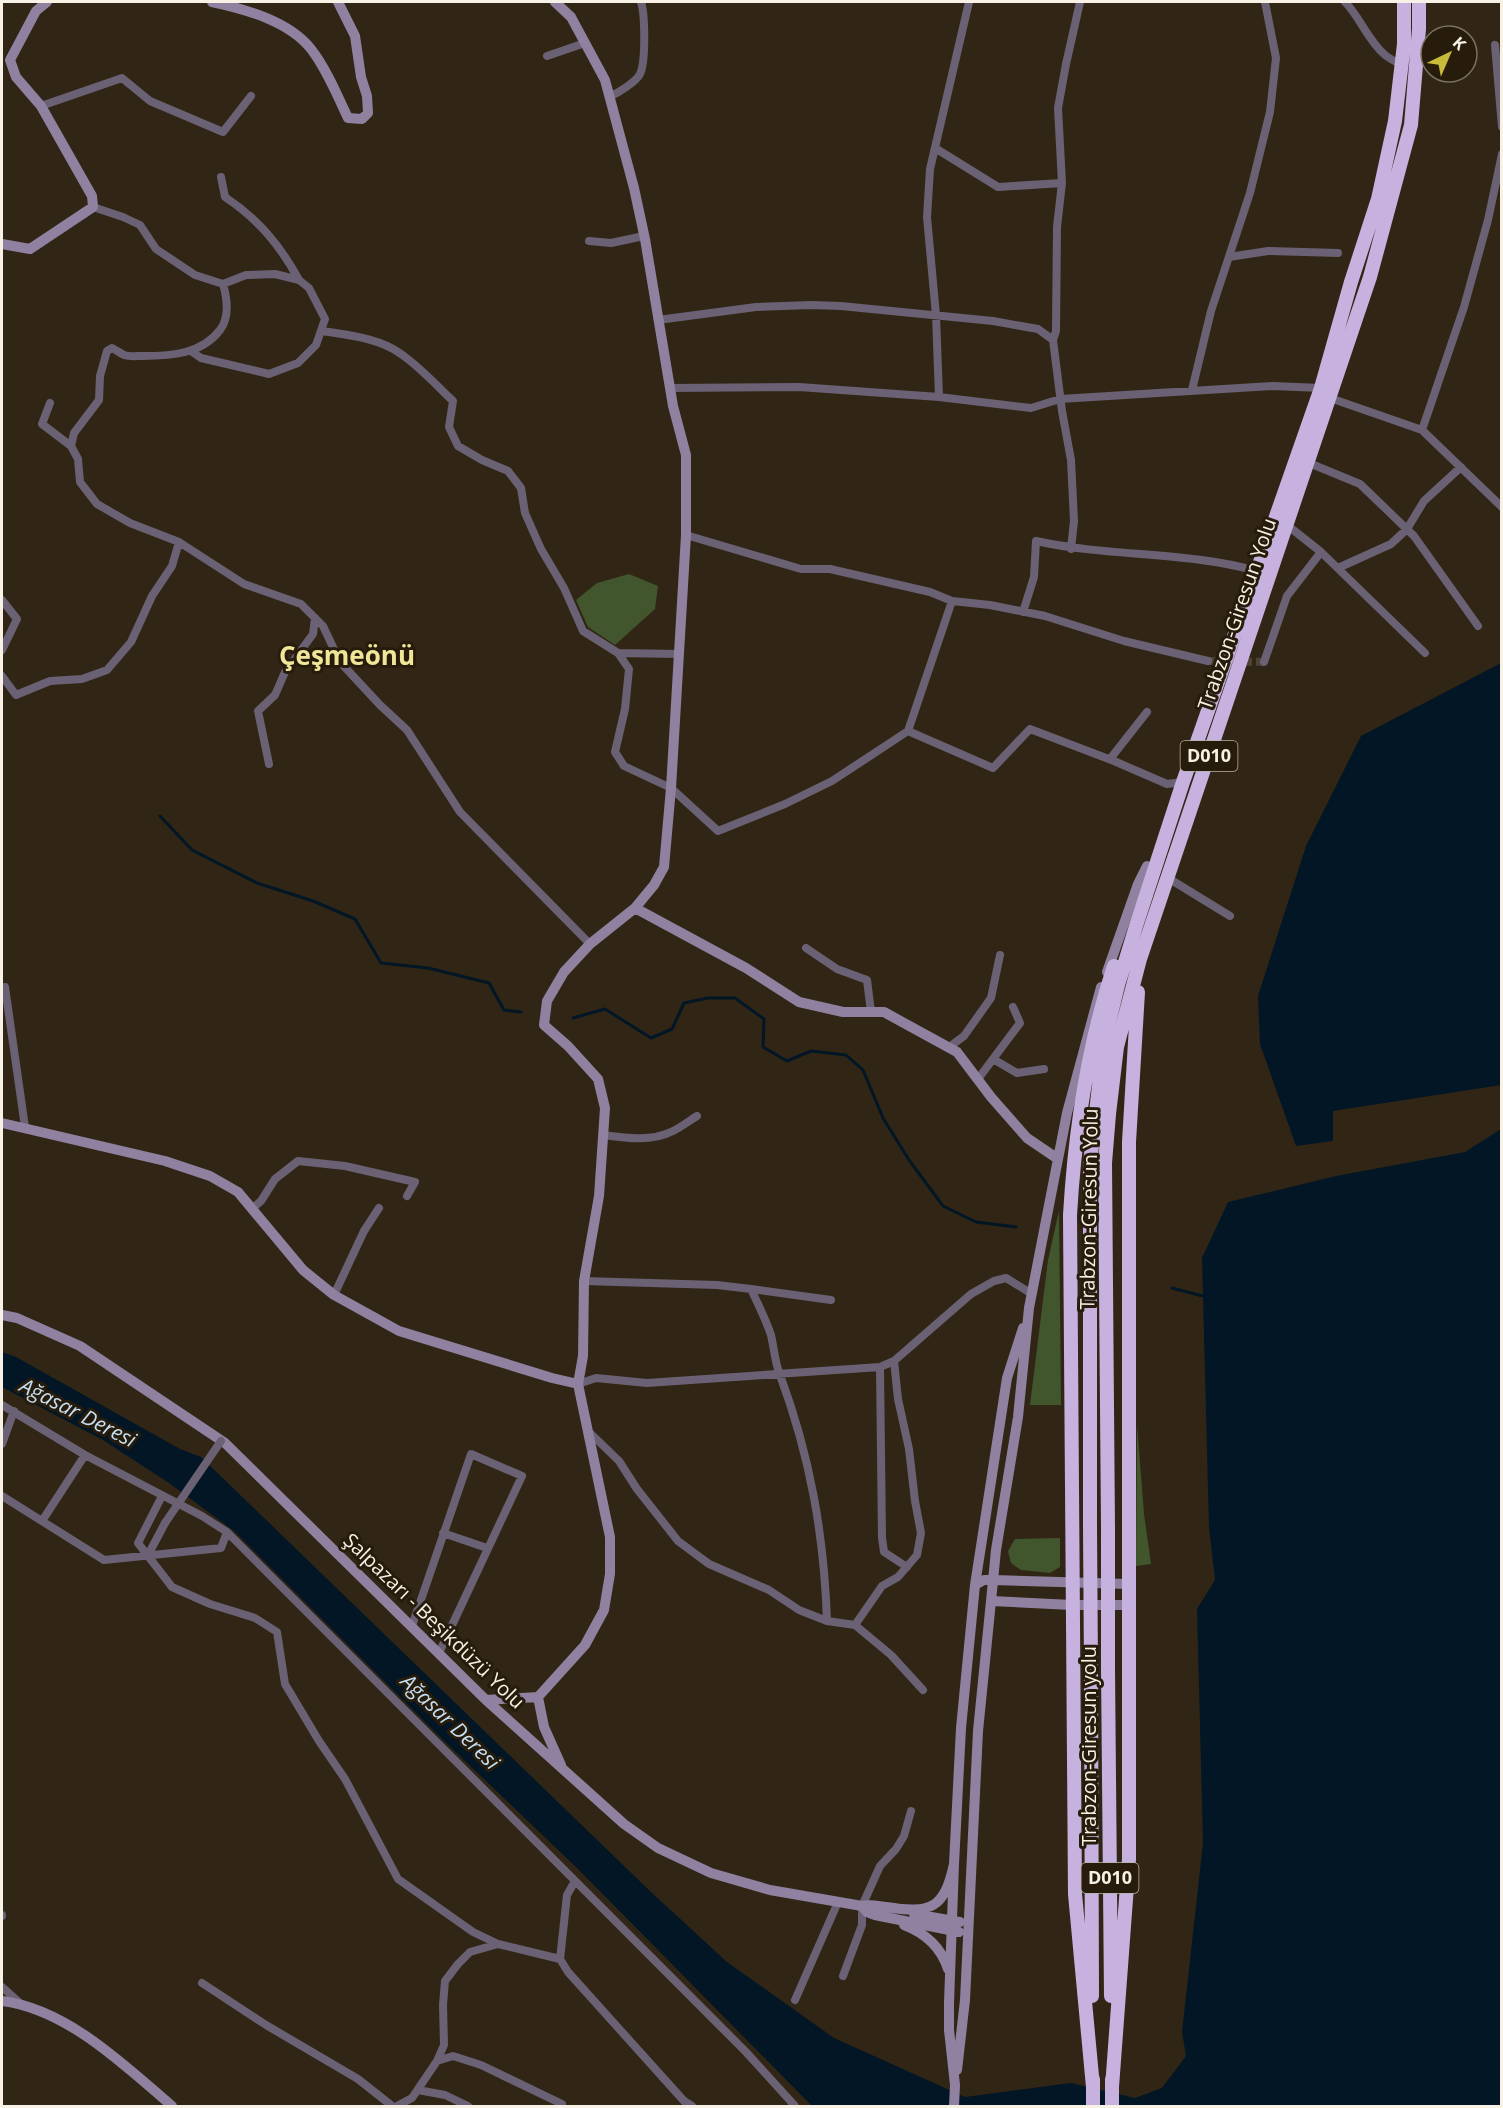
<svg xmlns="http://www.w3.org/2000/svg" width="1503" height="2108" viewBox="0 0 1503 2108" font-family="'Open Sans',sans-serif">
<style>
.green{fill:#42562d}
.water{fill:#021625}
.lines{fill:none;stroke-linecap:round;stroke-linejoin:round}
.stream{stroke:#021625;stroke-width:3}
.street-tunnel{stroke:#4f4434;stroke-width:8;stroke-dasharray:8 4;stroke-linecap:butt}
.street{stroke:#6a6174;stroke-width:8}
.secondary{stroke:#9081a0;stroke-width:10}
.highway{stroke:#c7b1df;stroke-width:14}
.street-bridge{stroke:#6a6174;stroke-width:8}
.highway-bridge{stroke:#c7b1df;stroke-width:14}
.labels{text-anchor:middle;stroke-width:6;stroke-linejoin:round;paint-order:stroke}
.shield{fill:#271c0b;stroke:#b9b1a4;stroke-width:1.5}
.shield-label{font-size:18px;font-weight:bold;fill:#f8f1e6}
.street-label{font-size:20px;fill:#f8f1e6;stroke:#271c0b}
.water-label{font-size:21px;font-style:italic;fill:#c5dff4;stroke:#271c0b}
.district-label{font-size:26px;font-weight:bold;fill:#f0e697;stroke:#271c0b}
</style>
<rect width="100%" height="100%" fill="#312615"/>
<!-- green -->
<path class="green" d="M629,574l29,12 -3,23 -40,36 -27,-18 -12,-27 21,-17z
M1059,1211l2,194h-31l18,-145z
M1137,1425l7,89 7,50 -15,2z
M1060,1538v29l-10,6 -29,-3 -10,-7 -3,-12 7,-12z"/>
<!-- water -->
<path class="water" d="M1501,663v422l-168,26v30l-37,5 -36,-102 -2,-48 48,-150 55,-110z
M1501,1129v977h-689l-235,-238 -134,-128 -209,-209 -65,-48 -66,-43 -101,-53v-35l14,5 164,92 21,8 451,436 75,69 107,76 131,59 106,-14 64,15 27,-10 24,-32 -4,-24 21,-189 -6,-234 18,-29 -6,-53 -7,-269 26,-56 108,-26 129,-24z"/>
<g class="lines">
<!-- stream -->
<path class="stream" d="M160,816l32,34 65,33 56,18 42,18 26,44 47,5 61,15 15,27 17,2
M573,1018l32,-9 46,29 21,-9 12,-26 24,-5h27l29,21 -1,28 24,14 24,-10 35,4 17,15 20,48 26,42 34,46 33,16 40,5
M1172,1288l31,8"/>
<!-- street-tunnel -->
<path class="street-tunnel" d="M1208,661l56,1"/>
<!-- street -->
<path class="street" d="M1345,2c15,15 23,39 40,53 5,4 11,7 17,10
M1495,45l7,82
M547,56l38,-13
M609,97c9,-4 27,-15 31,-23 6,-12 5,-60 1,-72
M41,106l81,-28 28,23 73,31 28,-36
M935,148l63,39 64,-4
M221,177l4,20c33,22 55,48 74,83
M93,207l30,10 17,8 16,24 39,26 28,9 23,-9 29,-1 24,6 10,8 16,31 -9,26 -18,18 -29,11 -68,-16 -10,-7
M589,241l22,2 33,-7
M1229,257l39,-6 70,2
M223,284c4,14 7,33 -3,46 -18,24 -49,26 -77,26 -6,0 -13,1 -19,-1 -4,-2 -8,-5 -12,-7l-5,3 -7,25 -1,24 -25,33 -3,13 7,13 2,23 17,22 33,19 49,19 65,42 57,20 22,22 17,36 40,43 27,25 53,82 130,132
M658,320l98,-13 55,-2 30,1 152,15 45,8 15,11 9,71 9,49 3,61 -3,28
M322,331c25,4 58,7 79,23 19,13 35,31 52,47l-4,26 9,19 24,14 26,11 13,17 4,25 16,36 23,39 19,43 35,22 61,1
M1053,340l3,-9 1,-104 5,-44 -4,-75 8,-44 14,-62
M670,388l129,-1 140,10 92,11 29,-9 213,-13 48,2
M1192,390l19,-79 39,-118 20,-81 6,-54 -11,-56
M939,397l-3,-82 -9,-98 3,-48 39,-167
M1330,398l92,32 80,77
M50,403l-8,21 29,22
M1422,430l42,-123 24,-87 14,-66
M1309,463l51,21 54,52 64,90
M1287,525l34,27
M686,535l115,34h29l100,23 22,9 38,4 55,11 79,25 84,20
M1338,568l53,-24 16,-15 17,-28 37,-34
M2,600l15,19 -15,31
M1023,612l11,-35 2,-36c72,16 149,10 221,30
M618,653l11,16 -4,40 -10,43 9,14 47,22 47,43 67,-27 47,-23 76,-50 44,-130
M1264,662l23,-66 34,-44 104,101
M2,676l14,19 34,-14 32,-2 25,-9 24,-28 21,-46 20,-30 7,-24
M908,731l85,37 37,-39 84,32 53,23 16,-2
M1110,759l37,-47
M269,764l-11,-53 17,-16 10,-23 28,-38 2,-16
M1168,878l62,38
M806,948l31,21 30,11 4,32
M5,987l20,140
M948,1048l16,-12 27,-38 9,-43
M993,1059l24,14 27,-4
M978,1079l42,-56 -7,-16
M603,1135c22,3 49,7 70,-4 8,-4 16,-10 24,-15
M253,1208l8,-7 14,-22 23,-18 47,5 70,16 -8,14
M584,1281l133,4 34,4c7,15 15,31 20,46 3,13 4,28 9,40 30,81 44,159 47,246
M751,1289l80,11
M334,1295l30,-64 15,-23
M880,1367l2,171 2,14 23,15
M578,1384l18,-6 51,5 233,-16 14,-6 77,-67 23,-13 12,-3 26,16
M2,1405l83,50 117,61 25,16 519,520 49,54
M588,1431l31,30 18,28 41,52 31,23 60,26 30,20 28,11 28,4 36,30 32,35
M2,1444l12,-33
M2,1496l102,64 117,-12 6,-16
M162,1496l-24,47 34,44 38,17 45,14 22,14 8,52 34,57 26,38 53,100 75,53 25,12
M42,1521l43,-66
M443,1533l44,15
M148,1555l17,-32
M855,1625l27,-39 16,-9 19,-22 4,-22 -6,-32 -6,-52 -11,-50 -4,-38
M412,1626l59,-172 51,22 -83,177
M575,1881l-8,14 -7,64 8,13 116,129 8,5
M2,1916v-1
M843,1976l19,-51v-19l18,-40 16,-17 8,-13 7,-25
M202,1983l64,42 92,54 34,27
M2,1987l19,17
M795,2000l43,-98
M437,2061l16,-5 28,9 81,39
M418,2090l27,5 23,11
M397,2106l15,-8 25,-37 7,-16 -1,-40 2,-24 13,-17 12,-12 28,-8 62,15"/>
<!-- secondary -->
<path class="secondary" d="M212,2c33,7 77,19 99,47 15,19 27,48 37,69l14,1 6,-6 -1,-17 -6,-19 -6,-41 -17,-34
M555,2l16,15 34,63 29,108 11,51 28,167 13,49v80l-15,253 -7,79 -10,18 -19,23 -45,36 -26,28 -17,29 -3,24 24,21 30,33 7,29 -6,88 -15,85 -1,75 -5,28
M2,244l28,5 63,-42 -1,-11 -51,-90 -25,-29 -6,-17 26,-49 11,-9
M635,908l111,60 53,34 44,10h41l73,40 34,45 36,41 31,21 -29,149 -11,109 -22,133 -5,51
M1107,972l31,-88 9,-18
M2,1123l163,38 45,15 28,16 65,78 31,25 65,36 153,47 26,6 32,153v37l-6,36 -19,35 -47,52 -52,3
M1058,1159l9,-46 34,-126
M2,1315l15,3 63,28 145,97 261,257 138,124 34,24 53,25 59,17 92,16c9,-2 15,0 24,1 45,7 58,2 68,-43
M975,1585l32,-207 16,-50
M538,1697l6,30 17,38
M862,1906l5,6 8,3 84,17
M914,1914l46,8
M904,1925c21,8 37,22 44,44
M2,2001c65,8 122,64 170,105
M957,2070l8,-70 13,-269 13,-130 81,4h57
M954,2106l1,-21 -6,-55v-27l5,-139 7,-136 14,-143 9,-5h9l135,4"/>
<!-- highway -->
<path class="highway" d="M1090,1527v-364l14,-120 14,-58 18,-59 47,-144 138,-394 30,-106 27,-83 17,-78 9,-77v-42
M1108,1528l-3,-365 4,-49 8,-67 23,-88 230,-682 41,-152 8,-96v-27
M1108,1669l3,327
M1091,1671l1,325
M1093,2079v27
M1112,2079v27
M1093,2087l-18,-193 -5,-679c5,-86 17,-167 44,-249
M1112,2087l17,-228v-717l9,-150"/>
<!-- street-bridge -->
<path class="street-bridge" d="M165,1523l56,-82"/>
<!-- highway-bridge -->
<path class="highway-bridge" d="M1090,1527l1,144
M1108,1669v-141"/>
</g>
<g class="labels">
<!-- shield labels -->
<g class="shield">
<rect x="1180.5" y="741" width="57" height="30" rx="4.5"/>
<rect x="1081.5" y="1863" width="57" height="30" rx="4.5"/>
</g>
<g class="shield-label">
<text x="1209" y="762">D010</text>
<text x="1110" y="1884">D010</text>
</g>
<!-- street labels -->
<g class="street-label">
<text transform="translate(1237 614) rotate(-71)" y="7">Trabzon-Giresun Yolu</text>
<text transform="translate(1089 1209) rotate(-89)" y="7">Trabzon-Giresun Yolu</text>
<text transform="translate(434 1621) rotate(44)" y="7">Şalpazarı - Beşikdüzü Yolu</text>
<text transform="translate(1089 1746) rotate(-90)" y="7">Trabzon-Giresun yolu</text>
</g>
<!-- water labels -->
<g class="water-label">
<text transform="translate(78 1413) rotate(27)" y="7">Ağasar Deresi</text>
<text transform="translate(450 1722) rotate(44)" y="7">Ağasar Deresi</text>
</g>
<!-- district labels -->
<g class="district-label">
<text x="347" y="665">Çeşmeönü</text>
</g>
</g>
<!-- border -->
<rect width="1503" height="2108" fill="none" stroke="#f8f1e6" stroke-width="6"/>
<!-- north arrow -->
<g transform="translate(1449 54) rotate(44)"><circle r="28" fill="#271c0b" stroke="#7b7163" stroke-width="1.5"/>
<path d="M0-4.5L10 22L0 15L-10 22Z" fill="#caba3a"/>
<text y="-9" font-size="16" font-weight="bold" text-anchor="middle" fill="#f8f1e6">K</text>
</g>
</svg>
